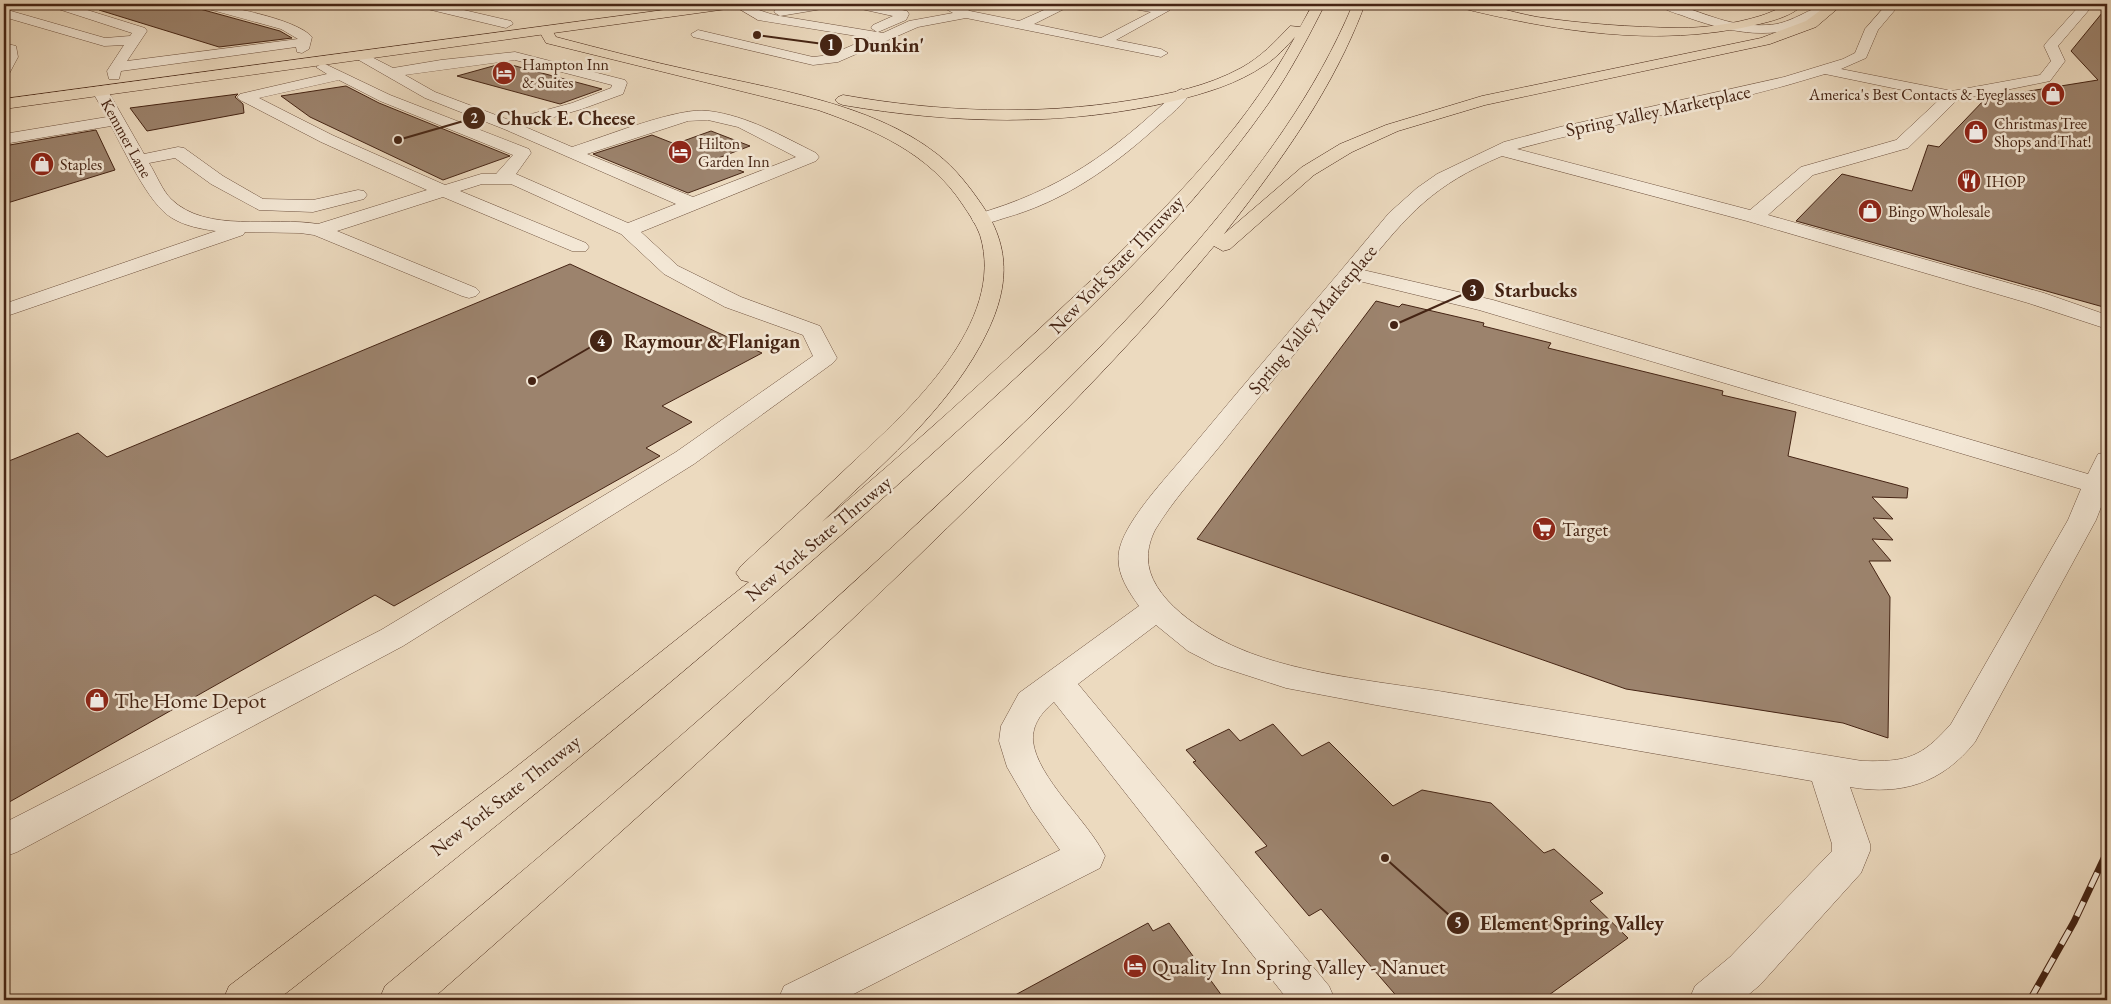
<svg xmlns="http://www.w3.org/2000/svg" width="2111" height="1004" viewBox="0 0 2111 1004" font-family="'EB Garamond',serif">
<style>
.building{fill:#9c836d;stroke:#452414}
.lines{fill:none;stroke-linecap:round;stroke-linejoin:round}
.minor-casing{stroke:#6f523f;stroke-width:1}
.major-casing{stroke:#452414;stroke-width:1}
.highway-casing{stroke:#452414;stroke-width:1}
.minor{fill:#f3e7d5;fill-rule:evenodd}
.major{fill:#ecdabf;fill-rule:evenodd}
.highway{fill:#ecdabf;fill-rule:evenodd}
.rail-casing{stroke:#452414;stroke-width:7}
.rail{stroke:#f3e7d5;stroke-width:5;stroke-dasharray:16;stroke-linecap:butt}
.labels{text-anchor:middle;stroke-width:5;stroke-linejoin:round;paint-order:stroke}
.far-poi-label{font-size:16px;fill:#452414;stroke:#f3e7d5;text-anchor:start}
.far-street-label{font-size:16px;fill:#452414;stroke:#f3e7d5}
.street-label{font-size:19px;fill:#452414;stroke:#f3e7d5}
.poi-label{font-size:19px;fill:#452414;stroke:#f3e7d5;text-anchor:start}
.near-poi-label{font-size:22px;fill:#452414;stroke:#f3e7d5;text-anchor:start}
.leader{fill:none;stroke:#452414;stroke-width:2}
.callout-dot{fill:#452414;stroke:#f3e7d5;stroke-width:2}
.mark-label{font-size:15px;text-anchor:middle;font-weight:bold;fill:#fff}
.callout-label{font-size:20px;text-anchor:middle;font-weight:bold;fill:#452414;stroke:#f3e7d5;stroke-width:5;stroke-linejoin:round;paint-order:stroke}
</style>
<rect width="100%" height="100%" fill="#ecdabf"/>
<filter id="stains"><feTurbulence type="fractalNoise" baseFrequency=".004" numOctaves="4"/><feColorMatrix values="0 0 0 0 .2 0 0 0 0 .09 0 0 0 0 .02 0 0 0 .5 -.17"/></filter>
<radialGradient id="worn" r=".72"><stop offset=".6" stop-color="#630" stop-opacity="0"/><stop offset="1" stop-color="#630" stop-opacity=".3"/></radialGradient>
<!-- building -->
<path class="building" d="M100,4h96l4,5 80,22 12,7 -73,9 -120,-37z
M2107,7v301l-311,-87 46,-47 70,17 16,-46 11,2 47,-49 112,-18 -27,-29z
M504,63l98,26 -42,15 -103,-28z
M346,86l33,17 131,53 -67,24 -133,-63 -29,-21z
M238,94l-3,3 8,7 1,9 -97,18 -17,-23z
M96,130l19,40 -111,34v-58z
M711,131l39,15 -37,14 31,12 -56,21 -95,-39 59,-19 23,9z
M570,264l192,89 -100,53 30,16 -46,26 14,8 -266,150 -19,-11 -371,210v-342l74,-30 29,24z
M1376,301l23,6 3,-3 82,19 -1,3 68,17 -3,5 175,43 -1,4 74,17 -8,44 120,32 -1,10 -35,-1 21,22 -20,-1 20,22 -21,-1 19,22h-22l21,36 -2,141 -45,-15 -217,-34 -429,-150z
M1273,724l29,32 27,-14 64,64 29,-16 69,13 53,50 10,-4 49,44 -13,8 38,37 -86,62h-142l-79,-91 -12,7 -54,-64 12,-6 -74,-84 3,-1 -10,-11 43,-21 11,12z
M1148,923l5,8 16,-8 56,77h-219z"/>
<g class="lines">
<!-- minor casing -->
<g class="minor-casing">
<path id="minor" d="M50,4h18l77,24 2,3 -20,30 171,-22 -17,-10 -80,-22 -2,-3c23,0 98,15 113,33l-3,12 -7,4 -5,-1 -1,-5 -175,24 -2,8h-10l-2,-8 17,-26 -20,1 -100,-29v-8l101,29 25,-2 2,-3 -80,-26z
M417,4h21l73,17 2,3 -7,4 -87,-21z
M731,4c18,-1 30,9 49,12l-6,-4 2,-3 31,-5h27l-6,4 -48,8 97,16 -6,-4 2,-3 20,-9 -41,-9 -2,-3h22l35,7 2,3 -3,6 -28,12 5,1 26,-12 44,-8 -7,-4 -1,-5h10l15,7 49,10 25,-11 -20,-3 -2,-3 40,2 2,3 -30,15 67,14 50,-26 -29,-5 -2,-3h28l20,3 2,3 -54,30 45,9 7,4 -7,4 -195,-39 -48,9 -80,35 -25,3 -120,-28 -2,-3 7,-4 115,27 17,-2 39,-17 -111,-18z
M1658,4c20,-1 36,7 55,13 17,6 35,9 53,8 28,0 47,-23 72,-21 -4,6 -12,9 -19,13 -41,26 -87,16 -130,1 -9,-4 -25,-7 -31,-14z
M1887,4h13l-22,26 -12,28 -25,11 111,22 88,-16 11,-14 -7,-15 2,-3 35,-39h13l-36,42 7,15 -15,20 -93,19 -49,48 -95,27 -45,40 276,78 63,22v14l-79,-26 -281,-82 -245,-65c-69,29 -93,57 -139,114l130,30 595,174 10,-20 9,-2v40l-11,28 -121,222c-33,41 -73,54 -125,45l20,57v7l-9,22 -101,112 -18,15h-53l6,-14 35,-29 102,-106v-7l-20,-63 -436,-76 -90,-17 -71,-23 -27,-14 -32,-26 -78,59 251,302 6,14h-47l-234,-298c-12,10 -22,22 -21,39 4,37 56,81 72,115l-5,12 -258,132h-64l6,-14 276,-136 -28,-40 -25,-43 -8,-26 2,-15 18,-33 120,-87c-13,-18 -25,-37 -19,-59 8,-29 46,-69 66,-93 67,-81 136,-160 203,-241l28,-25 20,-14 67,-32 56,-15 224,-50 59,-18 12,-6 10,-24zM1825,74l116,24 -45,42 -95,27 -51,43 -233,-61c101,-28 207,-43 308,-75zM1355,280l124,30 602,179 -13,31 -117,204c-30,34 -44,38 -89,37 -133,-22 -266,-44 -399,-66 -69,-12 -161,-19 -225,-47 -33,-14 -91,-50 -90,-91 0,-9 3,-19 7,-27 18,-30 43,-57 65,-84 44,-56 90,-110 135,-166z
M4,43l12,3 2,11 -9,17 -5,1z
M362,52l31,16 48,-8 74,-8 110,28 2,3 -4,11 -41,15 -59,17 49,21c32,-10 108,-41 137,-36 39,5 73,25 107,42l3,4 -3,4 -175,71 37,34 63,31 79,29 17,32 -4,5 -139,101 -291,182 -386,206 -13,5v-34l377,-193 295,-178 137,-96 -10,-21 -78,-28 -61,-33 -43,-40 -110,-50h-29l-22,7 126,52 3,4 -3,4h-14l-129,-54 -106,34 139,57 4,4 -4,4 -7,2 -7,-2 -148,-61 -14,-2 -55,-1 -2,3 -239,82v-13l212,-73c-15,-2 -31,-5 -44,-13 -24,-14 -47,-67 -61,-92l-107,18v-10l103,-17 -15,-26 8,-5 8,5 36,63 34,-7 6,1 39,28 40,23 50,1 45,-10 6,1 3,4 -3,4 -51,13 -54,-2 -48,-26 -36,-26 -26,5c7,11 13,27 22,36 36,35 101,17 147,25l109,-34 -106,-48 -81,-42 -3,-3 3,-3 87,-20 -11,-7 7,-4 67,32 139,54 2,4 -15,21 112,49 48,-19 -172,-75 -79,-31 -68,-39 -2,-3 2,-3zM515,60l97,25 -1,3 -39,15 -63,17 -74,-28 -30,-17zM339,80l41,21 133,54 -17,19h-15l-36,11 -113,-50 -73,-37zM708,120l30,7 58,30 -103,40 -106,-43 101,-33z
M1182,89l8,5c-10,14 -26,26 -39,38 -43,38 -88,69 -143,85 -11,3 -23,9 -34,6l-2,-4 2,-4c87,-25 138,-62 203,-124z"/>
</g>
<!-- major casing -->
<g class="major-casing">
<path id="major" d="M708,4h32l-6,4 -730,101v-10z"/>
</g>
<!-- highway casing -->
<g class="highway-casing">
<path id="highway" d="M1313,4h12c-17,34 -35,68 -57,100 -92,131 -215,240 -333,347 -206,188 -423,364 -641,536l-17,13h-54l6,-14 282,-215 238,-189 -8,-2 -5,-7 5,-7c37,-34 74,-68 110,-102 57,-53 156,-141 129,-229 -4,-11 -11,-21 -17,-30 -34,-52 -88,-75 -145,-95l-272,-67 -7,-12 2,-3h10l5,9c46,12 92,24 138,34 78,18 178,32 243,83 18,14 32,32 45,51 33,48 25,92 -2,141 -38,69 -102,122 -158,176 85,-71 168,-146 248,-222 83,-78 170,-162 225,-263 -9,10 -19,21 -30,28 -28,19 -59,28 -91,36 -109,26 -221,23 -331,4l-5,-2 -3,-3 3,-3 5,-2c96,17 193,21 290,5 37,-6 75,-14 108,-32 20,-11 34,-26 49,-42l10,1z
M1353,4h12c-32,86 -85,158 -141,230l78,-67 38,-23 46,-19 96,-29 279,-58 45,-17 23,-17h14l-27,23 -46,17 -285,61 -87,26 -46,21 -38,23 -84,74 -7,2 -9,-5c-94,114 -200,217 -306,320 -155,149 -315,292 -477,434h-52l6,-14c197,-164 392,-329 578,-505 81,-76 161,-155 234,-239 62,-73 119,-149 156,-238z
M1455,4c27,-2 55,8 82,13 47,7 93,10 141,11 27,0 56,-4 82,-12 17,-5 24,-13 43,-12 -9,12 -34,18 -48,21 -98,23 -202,6 -298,-18z"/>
</g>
<!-- minor -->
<use href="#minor" class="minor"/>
<!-- major -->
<use href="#major" class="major"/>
<!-- highway -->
<use href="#highway" class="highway"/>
<!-- rail casing -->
<g class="rail-casing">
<path id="rail" d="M2030,1000l44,-78 33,-70"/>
</g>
<!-- rail -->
<use href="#rail" class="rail"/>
</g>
<!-- icons -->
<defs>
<g id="hotel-disc" transform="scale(1.25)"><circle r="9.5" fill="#8f2418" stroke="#f3e7d5"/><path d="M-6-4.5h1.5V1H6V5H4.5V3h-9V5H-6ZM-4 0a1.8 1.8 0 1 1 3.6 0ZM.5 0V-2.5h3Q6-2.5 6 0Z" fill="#fff"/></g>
<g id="shop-disc" transform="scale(1.25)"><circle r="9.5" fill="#8f2418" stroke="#f3e7d5"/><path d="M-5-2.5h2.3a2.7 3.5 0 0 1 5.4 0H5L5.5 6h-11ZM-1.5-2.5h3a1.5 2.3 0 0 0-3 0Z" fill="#fff"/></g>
<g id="restaurant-disc" transform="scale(1.25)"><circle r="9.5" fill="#8f2418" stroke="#f3e7d5"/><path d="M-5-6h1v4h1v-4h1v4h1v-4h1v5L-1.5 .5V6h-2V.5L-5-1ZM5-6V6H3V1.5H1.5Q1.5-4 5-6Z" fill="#fff"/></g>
<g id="supermarket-disc" transform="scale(1.25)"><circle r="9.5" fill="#8f2418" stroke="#f3e7d5"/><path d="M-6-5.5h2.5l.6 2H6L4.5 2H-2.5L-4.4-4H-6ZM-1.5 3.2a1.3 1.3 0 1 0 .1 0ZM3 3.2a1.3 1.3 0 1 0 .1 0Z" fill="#fff"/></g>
</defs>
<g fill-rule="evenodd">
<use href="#hotel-disc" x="504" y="73"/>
<use href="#shop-disc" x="2053" y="94"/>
<use href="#shop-disc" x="1976" y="132"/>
<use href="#hotel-disc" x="680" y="152"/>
<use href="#shop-disc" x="42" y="164"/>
<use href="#restaurant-disc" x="1969" y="181"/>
<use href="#shop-disc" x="1870" y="211"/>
<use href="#supermarket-disc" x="1544" y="529"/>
<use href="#shop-disc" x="97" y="700"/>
<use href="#hotel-disc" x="1135" y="966"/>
</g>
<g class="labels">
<!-- far-poi labels -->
<g class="far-poi-label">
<text x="522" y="70">Hampton Inn<tspan x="522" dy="18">&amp; Suites</tspan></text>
<text x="2036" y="100" text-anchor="end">America's Best Contacts &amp; Eyeglasses</text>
<text x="1994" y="129">Christmas Tree<tspan x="1994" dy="18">Shops andThat!</tspan></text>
<text x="698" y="149">Hilton<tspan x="698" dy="18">Garden Inn</tspan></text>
<text x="60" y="170">Staples</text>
<text x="1986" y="187">IHOP</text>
<text x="1888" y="217">Bingo Wholesale</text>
</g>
<!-- far-street labels -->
<g class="far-street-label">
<text transform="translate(127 138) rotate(61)" y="6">Kemmer Lane</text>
</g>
<!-- street labels -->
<g class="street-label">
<text transform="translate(1658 110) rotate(-12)" y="7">Spring Valley Marketplace</text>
<text transform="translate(1116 264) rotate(-46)" y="7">New York State Thruway</text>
<text transform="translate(1312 319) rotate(-50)" y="7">Spring Valley Marketplace</text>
<text transform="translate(818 538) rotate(-40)" y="7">New York State Thruway</text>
<text transform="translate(505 795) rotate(-38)" y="7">New York State Thruway</text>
</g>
<!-- poi labels -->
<g class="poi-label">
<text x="1562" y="536">Target</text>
</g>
<!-- near-poi labels -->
<g class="near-poi-label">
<text x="114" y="708">The Home Depot</text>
<text x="1152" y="974">Quality Inn Spring Valley - Nanuet</text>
</g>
</g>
<!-- callouts -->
<path class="leader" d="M757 35L831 45M398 140L474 118M1394 325L1473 290M532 381L601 341M1385 858L1458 923"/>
<g class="callout-dot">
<circle cx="757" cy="35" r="5"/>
<circle cx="398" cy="140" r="5"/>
<circle cx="1394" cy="325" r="5"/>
<circle cx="532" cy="381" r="5"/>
<circle cx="1385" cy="858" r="5"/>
<circle cx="831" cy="45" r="12"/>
<circle cx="474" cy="118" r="12"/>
<circle cx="1473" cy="290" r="12"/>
<circle cx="601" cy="341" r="12"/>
<circle cx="1458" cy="923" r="12"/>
</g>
<g class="mark-label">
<text x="831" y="50">1</text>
<text x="474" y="123">2</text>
<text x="1473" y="296">3</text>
<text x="601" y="346">4</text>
<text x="1458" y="928">5</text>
</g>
<g class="callout-label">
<text x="889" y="52">Dunkin'</text>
<text x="566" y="125">Chuck E. Cheese</text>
<text x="1536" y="297">Starbucks</text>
<text x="712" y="348">Raymour &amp; Flanigan</text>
<text x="1572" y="930">Element Spring Valley</text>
</g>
<!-- margin -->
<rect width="2111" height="1004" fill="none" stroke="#ecdabf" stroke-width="20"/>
<rect x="5" y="5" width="2101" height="994" fill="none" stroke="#452414" stroke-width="2.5"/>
<rect x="10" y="10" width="2091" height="984" fill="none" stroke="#452414"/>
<rect width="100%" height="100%" filter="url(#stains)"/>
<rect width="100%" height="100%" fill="url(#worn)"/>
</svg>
